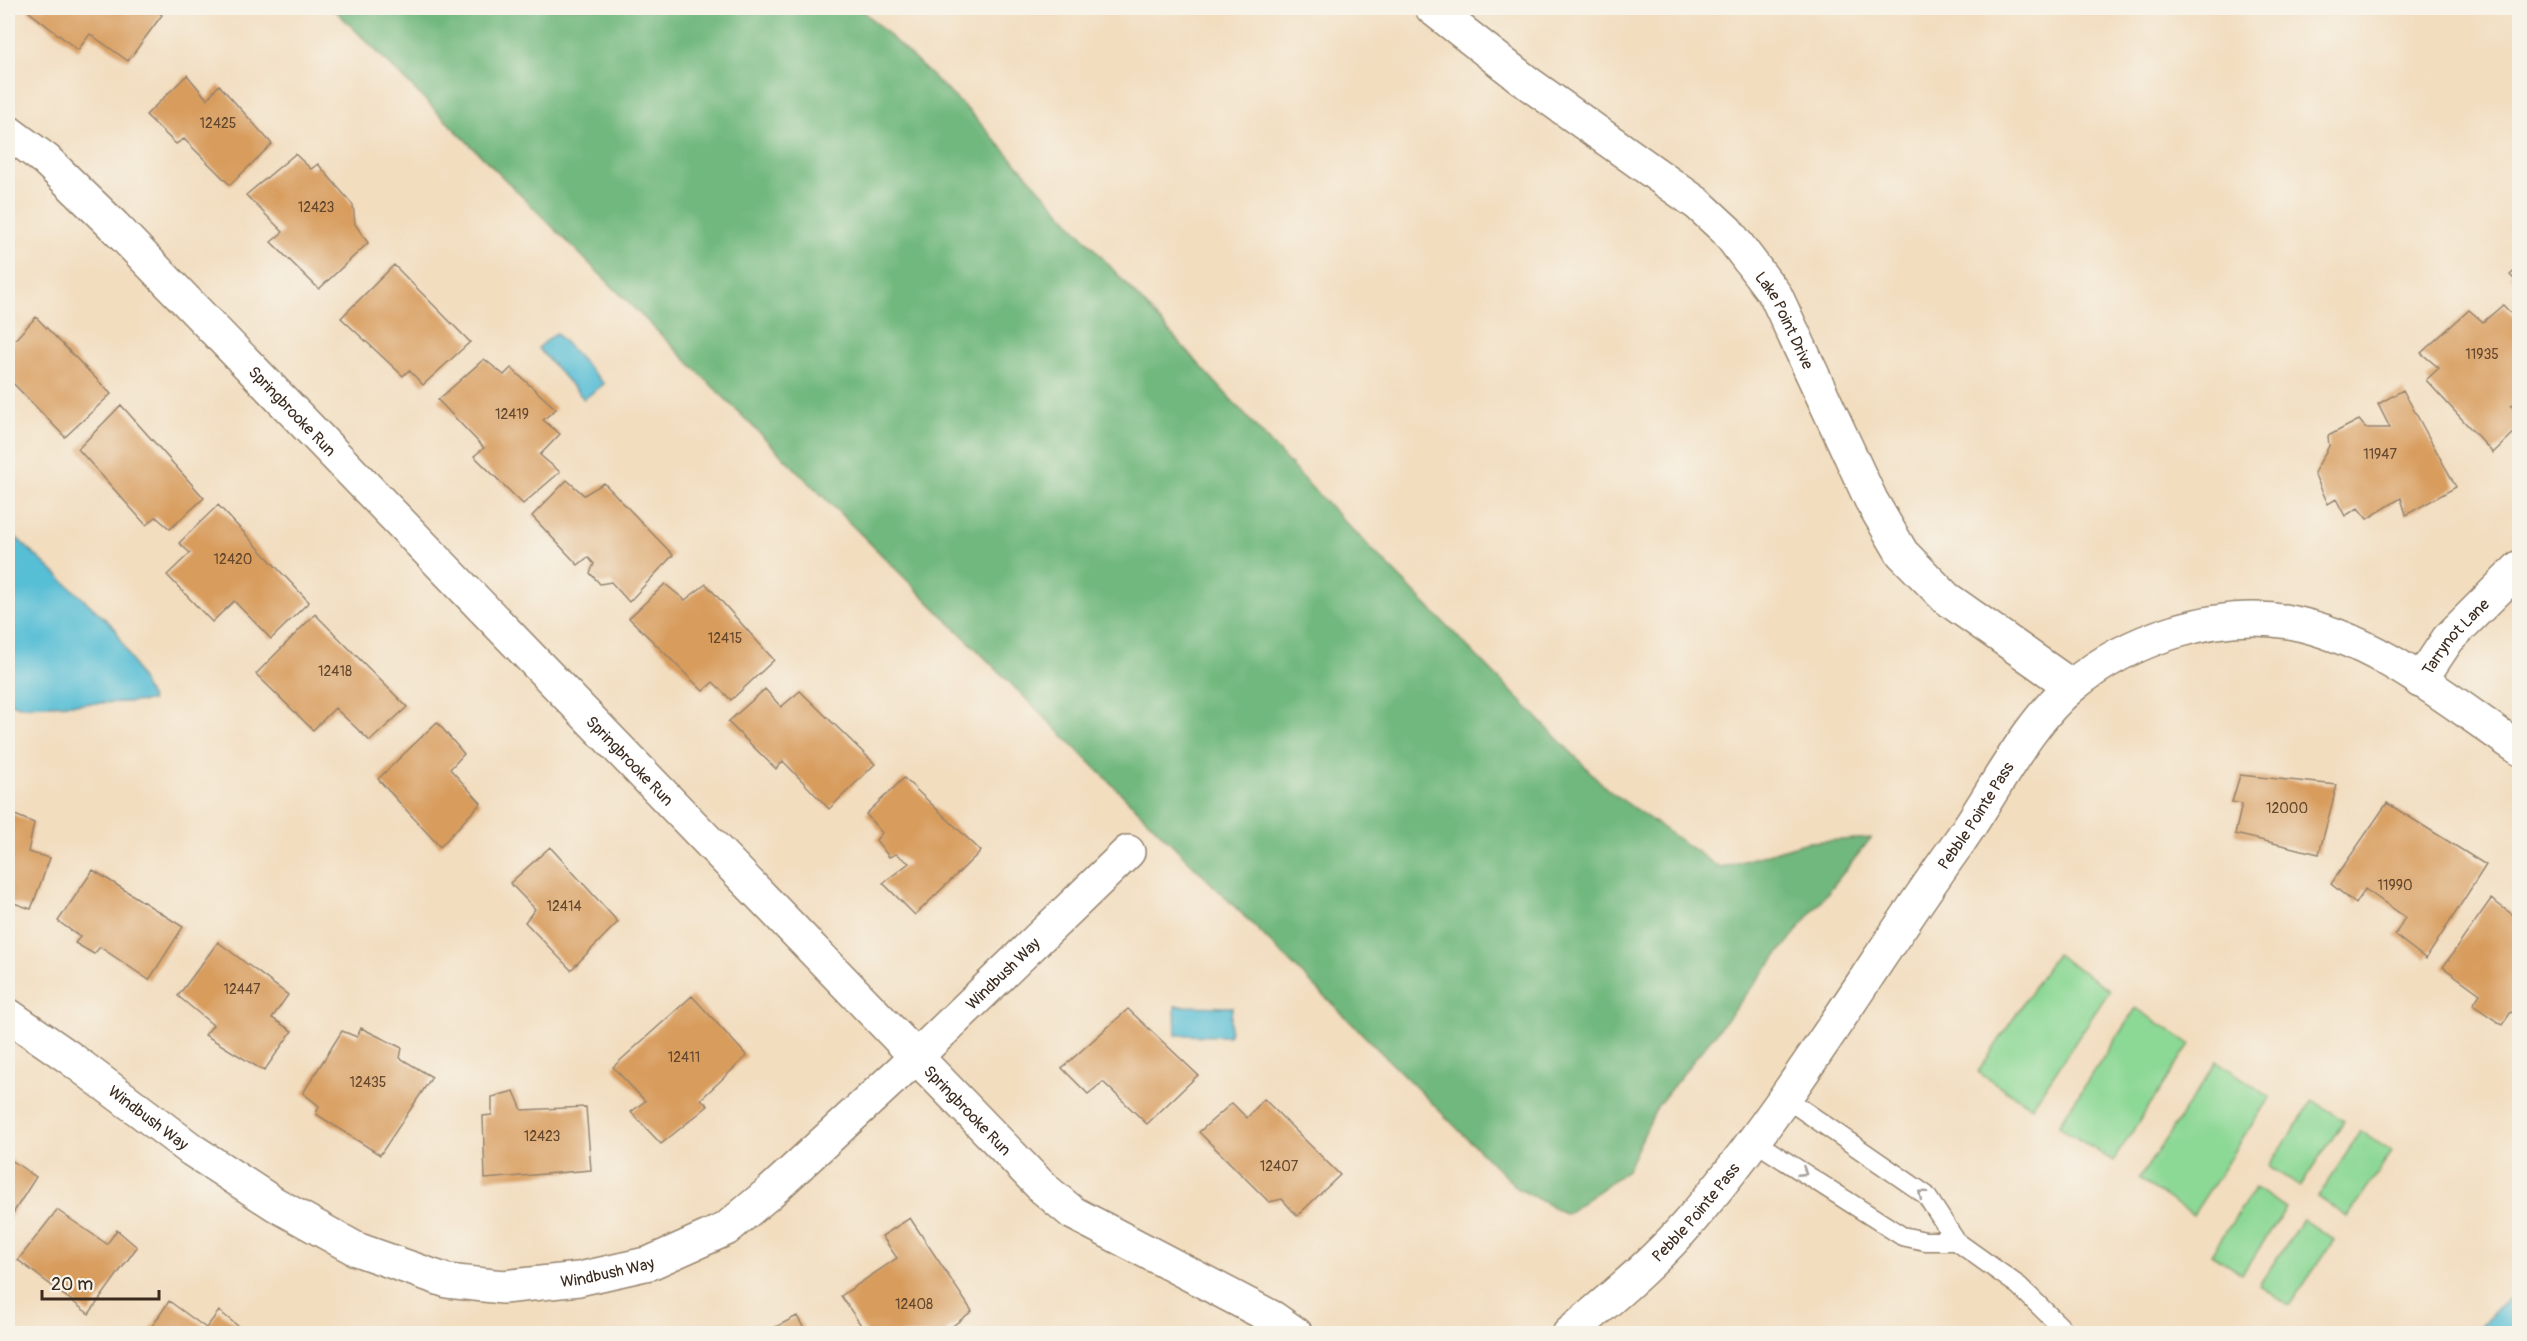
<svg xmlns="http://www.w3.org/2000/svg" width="2527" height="1341" viewBox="0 0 2527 1341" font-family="Pangolin,sans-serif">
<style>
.green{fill:#8cd895;stroke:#64815a;stroke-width:1.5}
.forest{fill:#71b87e;stroke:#56714e;stroke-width:1.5}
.water{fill:#57bed5;stroke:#49747a;stroke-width:1.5}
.building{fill:#d89c5d}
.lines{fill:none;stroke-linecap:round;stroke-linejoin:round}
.service-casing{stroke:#96846e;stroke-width:21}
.minor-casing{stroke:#96846e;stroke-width:36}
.service{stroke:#fff;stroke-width:18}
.minor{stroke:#fff;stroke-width:33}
.oneway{stroke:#a79f9a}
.labels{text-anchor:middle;stroke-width:5;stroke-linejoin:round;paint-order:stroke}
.number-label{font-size:14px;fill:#62462e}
.street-label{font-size:16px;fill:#3b2a1e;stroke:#f7f3e8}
</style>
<rect width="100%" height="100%" fill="#f7f3e8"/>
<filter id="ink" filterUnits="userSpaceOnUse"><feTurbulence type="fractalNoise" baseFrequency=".0167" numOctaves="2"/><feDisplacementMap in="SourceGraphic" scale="12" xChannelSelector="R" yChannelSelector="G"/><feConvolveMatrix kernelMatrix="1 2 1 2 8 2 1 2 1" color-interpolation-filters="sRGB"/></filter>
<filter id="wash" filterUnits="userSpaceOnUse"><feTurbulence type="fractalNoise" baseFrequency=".008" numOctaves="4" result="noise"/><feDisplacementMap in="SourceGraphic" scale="24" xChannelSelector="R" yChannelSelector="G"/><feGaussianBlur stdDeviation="1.35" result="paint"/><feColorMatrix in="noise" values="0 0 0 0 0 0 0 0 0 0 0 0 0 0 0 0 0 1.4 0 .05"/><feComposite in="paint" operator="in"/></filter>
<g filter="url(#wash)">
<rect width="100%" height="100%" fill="#f2ddbf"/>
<!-- green -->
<path class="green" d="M2056,954l54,36 -78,117 -54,-35z
M2136,1008l54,36 -77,117 -55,-35z
M2217,1061l53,36 -77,118 -54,-36z
M2313,1100l31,21 -44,66 -31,-21z
M2361,1131l31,21 -44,65 -30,-20z
M2255,1188l31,20 -44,66 -31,-20z
M2303,1219l31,21 -45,66 -30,-21z"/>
<!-- forest -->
<path class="forest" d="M333,8h527l108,102 337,371 303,309 112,78 88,-26 63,-4 -213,267 -31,65 -61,44 -49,-26z"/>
<!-- water -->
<path class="water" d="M556,333l48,51 -20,15 -46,-51z
M8,530l107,98 37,73 -132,5 -12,-4z
M1175,1006l57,1 -3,29 -53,-1z
M2519,1290v43h-44l21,-23z"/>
<g id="blocks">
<!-- building -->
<path class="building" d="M30,8h122l10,7 -34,46 -38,-27 -12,16 -50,-39z
M187,75l20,24 12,-14 53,59 -42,41 -46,-46 -8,5 -30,-29z
M295,154l16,15 7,-5 35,41 2,19 13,19 -49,46 -48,-47 12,-10 -37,-37z
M394,265l76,77 -47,43 -14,-15 -6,6 -62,-58z
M2520,266v19l-10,-10z
M2503,305l17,18v75l-9,8 9,8v13l-27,26 -67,-73 13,-12 -18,-15 48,-43 14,12z
M36,317l75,77 -46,43 -57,-59v-31z
M484,359l20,16 7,-7 45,41 -13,11 17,14 -20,21 20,17 -37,32 -49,-48 10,-8 -46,-48z
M2403,390l53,97 -50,28 -5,-17 -34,21 -9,-11 -13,8 -9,-17 -8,5 -14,-31 15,-27 -1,-10 31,-16 7,8h24l-12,-24z
M121,405l83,93 -34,31 -14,-12 -10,8 -68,-76z
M567,480l17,15 20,-12 69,72 -44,47 -18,-20 -11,2 -10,-11 4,-9 -6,-7 -10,8 -46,-49z
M218,505l91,97 -38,37 -37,-38 -22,21 -45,-47 23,-22 -11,-10z
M665,584l20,16 21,-16 68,76 -43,40 -18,-18 -10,9 -74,-73z
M315,614l92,93 -37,34 -35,-33 -22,22 -57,-56z
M765,689l16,18 19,-16 75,73 -46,45 -46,-48 -7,8 -48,-47z
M437,722l27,32 -14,15 31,34 -41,44 -62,-68z
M2240,775l97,10 -18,69 -84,-20 7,-30 -10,-2z
M904,778l77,73 -66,64 -32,-32 26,-20 -13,-9 -7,3 -13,-17 6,-7 -16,-19z
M2387,803l99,62 -60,94 -31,-24 10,-18 -40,-28 -9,15 -25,-20z
M8,812l26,11 -6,29 22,6 -19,51 -23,-8z
M550,847l68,75 -47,48 -46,-48 10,-13 -25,-26z
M93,870l90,57 -34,53 -49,-33 -6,7 -19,-11 5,-6 -22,-16z
M2491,899l29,21v98l-9,-6 -9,13 -29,-20 7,-11 -37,-27z
M218,942l70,53 -16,23 20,13 -28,40 -59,-36 8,-10 -35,-29z
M692,996l55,60 -46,43 7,7 -47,38 -30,-32 14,-11 -32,-34z
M1128,1009l70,66 -51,49 -44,-42 -15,12 -26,-26z
M361,1028l41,20 -2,10 32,19 -52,78 -64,-41 3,-8 -16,-13 39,-62 15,6z
M514,1091l8,19 64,-3 5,63 -106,9 -2,-63 9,-1v-18z
M1264,1099l76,76 -43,41 -15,-17 -13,3 -70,-70 33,-29 15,15z
M8,1158l28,19 -26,41 -2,-1z
M57,1210l50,34 10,-14 20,17 -48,67 -71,-54z
M910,1218l62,93 -27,21 1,2h-79l-26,-38 56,-38 -15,-22z
M169,1301l37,27 13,-17 29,23h-101z
M797,1316l10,18h-45z"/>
</g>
</g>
<g filter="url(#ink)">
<use href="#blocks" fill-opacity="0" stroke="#96846e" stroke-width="1.5"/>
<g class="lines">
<!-- service casing -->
<g class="service-casing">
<path id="service" d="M1784,1097l142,98 30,46 63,45 49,48
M1754,1141l148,95 23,5h31"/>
</g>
<!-- minor casing -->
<g class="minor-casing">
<g id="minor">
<path id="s1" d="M1432,8l96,75 170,121 29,27 49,65 95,204 31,53 44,45 125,88"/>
<path id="s2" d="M8,132l38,28 68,66 929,962 30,25 200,105 23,16"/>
<path id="s3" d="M2420,681l28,-42 72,-72"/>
<path id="s4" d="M8,1015l62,43 122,92 83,54 81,45 91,32 56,6 76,-8 71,-16 76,-34 43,-36 147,-136 212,-205"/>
<path id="s5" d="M1569,1334c42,-36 85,-71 121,-113 101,-118 179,-254 269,-379 34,-48 68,-119 113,-156 55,-46 144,-77 217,-64 87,16 159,78 231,127"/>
</g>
</g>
<!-- service -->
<use href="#service" class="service"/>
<!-- minor -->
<use href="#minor" class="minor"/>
</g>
<!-- one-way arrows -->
<defs><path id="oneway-chevron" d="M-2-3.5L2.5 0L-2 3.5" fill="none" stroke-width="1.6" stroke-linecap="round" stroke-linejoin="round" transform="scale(1.5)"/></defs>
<g class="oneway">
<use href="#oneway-chevron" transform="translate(1803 1172) rotate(33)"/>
<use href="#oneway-chevron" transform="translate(1922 1194) rotate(-140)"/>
</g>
</g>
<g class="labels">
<!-- number labels -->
<g class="number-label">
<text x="218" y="128">12425</text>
<text x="316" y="212">12423</text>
<text x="2482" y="359">11935</text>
<text x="512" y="419">12419</text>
<text x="2380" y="459">11947</text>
<text x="233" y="564">12420</text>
<text x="725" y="643">12415</text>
<text x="335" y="676">12418</text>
<text x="2287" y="813">12000</text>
<text x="2395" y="890">11990</text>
<text x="564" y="911">12414</text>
<text x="242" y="994">12447</text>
<text x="684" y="1062">12411</text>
<text x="368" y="1087">12435</text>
<text x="542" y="1141">12423</text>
<text x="1279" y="1171">12407</text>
<text x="914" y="1309">12408</text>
</g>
<!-- street labels -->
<g class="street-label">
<text dy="6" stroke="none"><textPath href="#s1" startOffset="477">Lake Point Drive</textPath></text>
<text dy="6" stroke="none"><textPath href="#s2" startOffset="399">Springbrooke Run</textPath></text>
<text dy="6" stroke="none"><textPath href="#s3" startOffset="57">Tarrynot Lane</textPath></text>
<text dy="6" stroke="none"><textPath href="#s2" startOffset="885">Springbrooke Run</textPath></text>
<text dy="6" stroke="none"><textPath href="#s5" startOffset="662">Pebble Pointe Pass</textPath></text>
<text dy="6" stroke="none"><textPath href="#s4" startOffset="1182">Windbush Way</textPath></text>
<text dy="6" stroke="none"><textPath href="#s2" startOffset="1371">Springbrooke Run</textPath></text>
<text dy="6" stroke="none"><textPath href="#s4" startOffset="174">Windbush Way</textPath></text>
<text dy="6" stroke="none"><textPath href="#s5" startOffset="176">Pebble Pointe Pass</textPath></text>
<text dy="6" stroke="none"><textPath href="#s4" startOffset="678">Windbush Way</textPath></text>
</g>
</g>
<!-- margin -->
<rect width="2527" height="1341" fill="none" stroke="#f7f3e8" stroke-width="30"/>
<!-- scale -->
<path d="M42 1290v9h117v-9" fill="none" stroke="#3b2a1e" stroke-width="3"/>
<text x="51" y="1290" font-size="18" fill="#3b2a1e" stroke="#f7f3e8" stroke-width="4.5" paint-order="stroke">20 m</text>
</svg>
